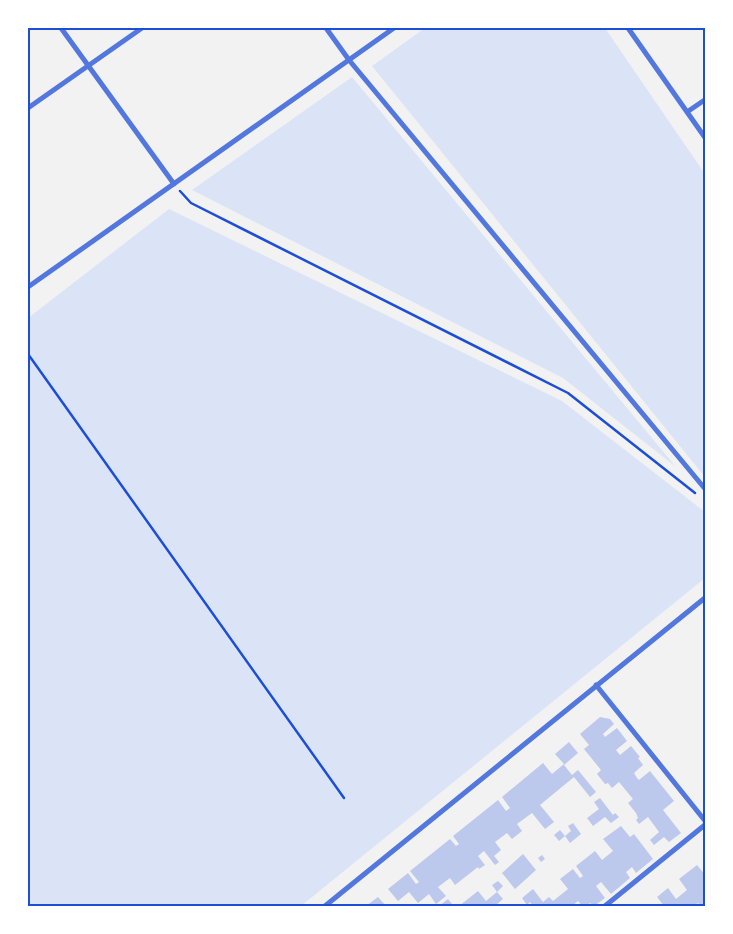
<svg xmlns="http://www.w3.org/2000/svg" width="733" height="934" viewBox="0 0 733 934" font-family="'Playfair Display',serif">
<style>
.green{fill:#dbe4f7}
.building{fill:#bdc9ec}
.lines{fill:none;stroke-linecap:round;stroke-linejoin:round}
.path{stroke:#1d4ed8;stroke-width:2.5}
.minor{stroke:#5277de;stroke-width:5}
.neatline{fill:none;stroke:#1d4ed8;stroke-width:2}
</style>
<rect width="100%" height="100%" fill="#f2f2f2"/>
<!-- green -->
<path class="green" d="M425,28h180l100,146v303l-333,-411z
M352,77l324,390 -113,-89 -371,-188z
M169,209l393,192 143,111v66l-404,328h-273v-588z"/>
<!-- building -->
<path class="building" d="M600,717l10,2 4,5 -11,10 2,3 12,-9 10,13 -11,9 4,5 11,-9 9,11 -2,1 5,7 -9,8 3,5 2,2 11,-9 24,30 -11,9 18,23 -12,9 -5,-5 -10,8 -4,-5 9,-8 -11,-15 -9,7 -3,-4 2,-2 -2,-5 -8,-10 5,-4 -14,-17 -7,6 -4,-5 -3,1 -8,-10 4,-4 -17,-21 5,-4 -9,-11z
M569,742l9,11 -14,12 8,10 6,-5 18,22 -6,5 -16,-20 -34,28 14,17 -9,7 -13,-16 -15,11 5,7 -10,8 -5,-6 -12,9 6,8 -7,6 5,6 -4,3 -11,-14 -6,5 7,9 -6,4 -1,-2 -23,18 -5,-7 -12,9 8,9 -10,8 -7,-10 -11,9 -9,-11 -11,9 -10,-12 20,-16 8,11 3,-2 -9,-11 40,-32 6,7 3,-2 -6,-8 45,-36 8,11 4,-3 -8,-11 41,-34 9,11 12,-10 -9,-10z
M600,798l13,17 2,-2 4,4 -8,6 -6,-6 -12,9 -6,-8 12,-9 -5,-7z
M573,823l8,11 -11,9 -5,-7 6,-5 -3,-5z
M621,826l9,11 4,-3 19,25 -17,14 -4,-6 -6,5 4,6 -19,16 -10,-12 -5,4 9,12 -11,8 -4,-3 -4,3h-4l-4,-5 -6,5h-39l-3,-4 -3,3 -5,-7 11,-9 10,13 6,-5 4,4 15,-12 -8,-10 13,-10 7,9 3,-2 -7,-10 19,-15 7,9 11,-9 -10,-12z
M560,830l5,6 -6,5 -5,-6z
M523,854l13,16 -21,19 -13,-16z
M542,855l3,4 -4,3 -3,-4z
M697,865l9,11v30h-5l-3,-3 -5,3h-29l-7,-9 11,-9 8,11 11,-9 -8,-11z
M498,881l5,5 -6,6 -5,-7z
M478,891l8,10 11,-9 6,7 -7,6 1,1h-38z
M378,897l8,9h-20z
M448,899l5,6 -3,1h-11z"/>
<g class="lines">
<!-- path -->
<path class="path" d="M180,191l11,12 377,190 127,100
M28,354l316,444"/>
<!-- minor -->
<path class="minor" d="M61,28l113,156
M326,28l23,32 357,430
M628,28l78,111
M28,108l114,-80
M687,112l19,-13
M28,287l366,-259
M596,685l110,137
M325,906l381,-309
M605,906l101,-82"/>
</g>
<!-- border -->
<rect width="733" height="934" fill="none" stroke="#ffffff" stroke-width="58"/>
<rect x="29" y="29" width="675" height="876" class="neatline"/>
</svg>
